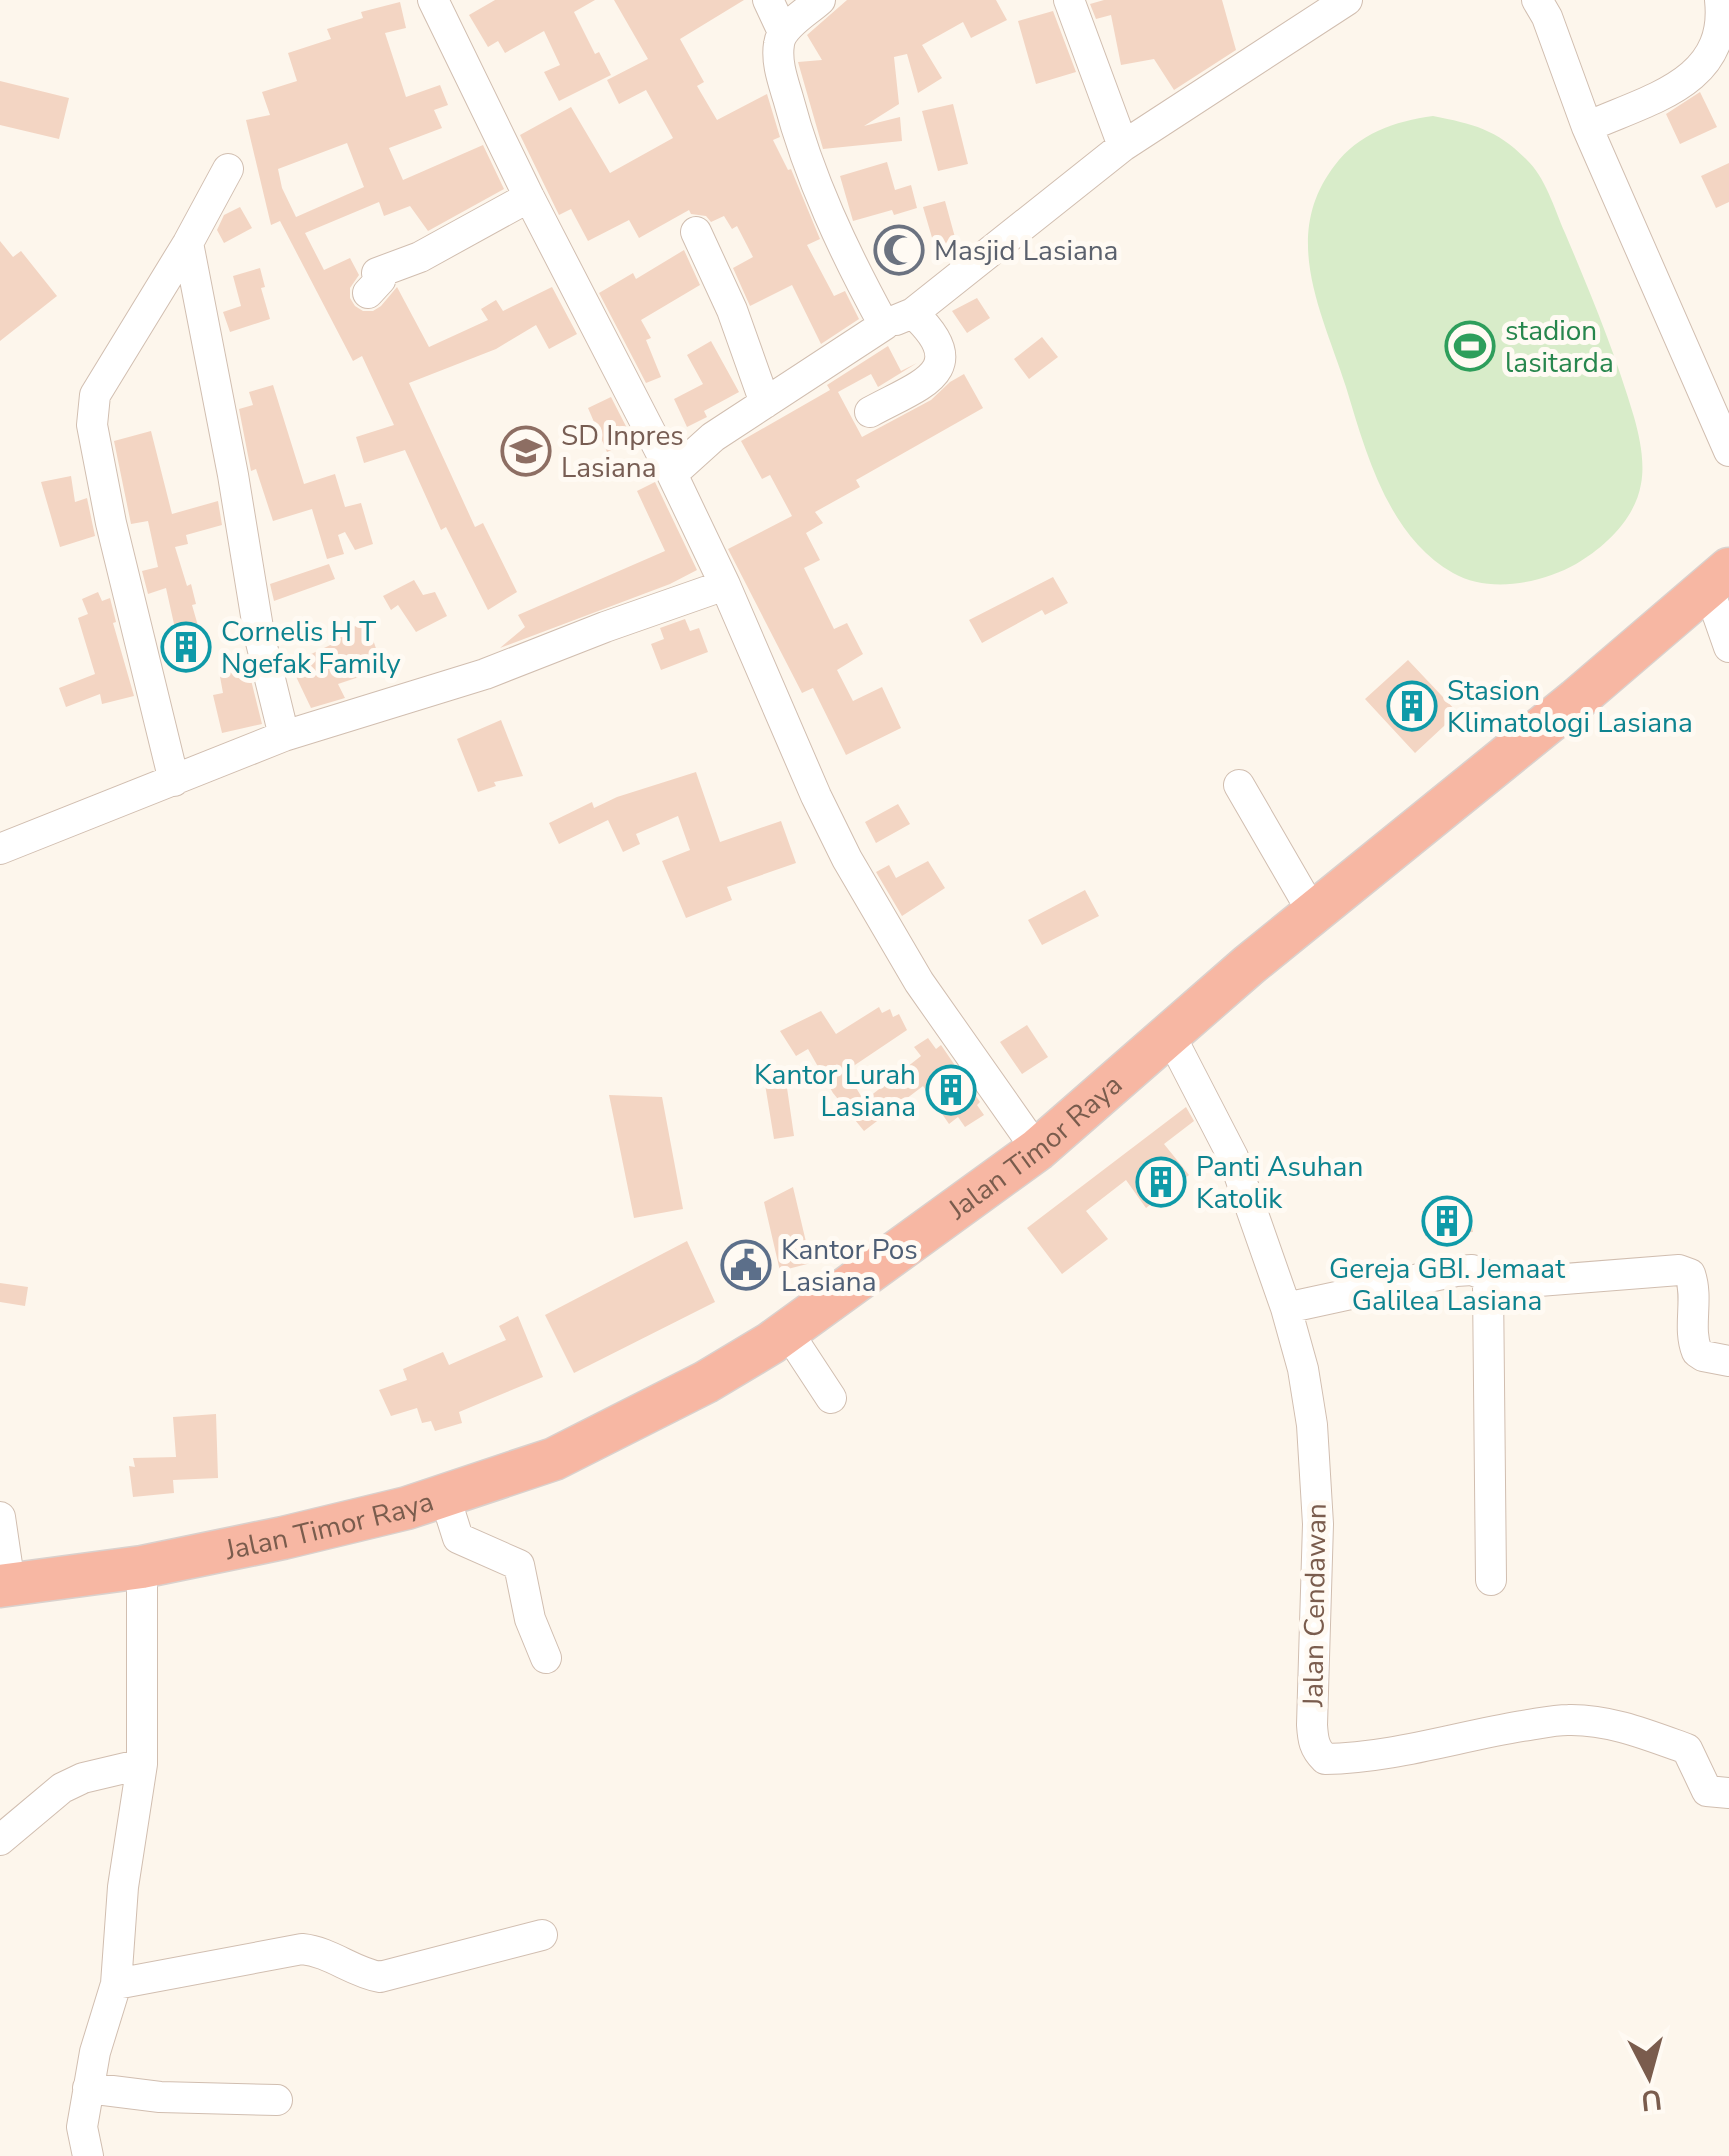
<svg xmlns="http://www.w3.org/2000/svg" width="1729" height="2156" viewBox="0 0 1729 2156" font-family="'Nunito Sans',sans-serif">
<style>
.green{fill:#d8ecc9}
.building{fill:#f3d5c3;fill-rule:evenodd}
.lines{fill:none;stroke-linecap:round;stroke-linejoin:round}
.minor-casing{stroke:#d1beb0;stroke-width:32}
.highway-casing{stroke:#dad1cd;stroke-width:45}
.minor{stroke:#fff;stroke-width:30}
.highway{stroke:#f7b7a3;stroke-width:42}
.labels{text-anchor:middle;stroke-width:10;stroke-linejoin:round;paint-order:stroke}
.worship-label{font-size:28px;fill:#5b616d;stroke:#fffaf3;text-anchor:start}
.leisure-label{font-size:28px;fill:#27864d;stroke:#fffaf3;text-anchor:start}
.education-label{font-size:28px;fill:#785e54;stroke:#fffaf3;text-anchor:start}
.culture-label{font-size:28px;fill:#0d838f;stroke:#fffaf3;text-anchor:start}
.street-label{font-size:28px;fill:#7a5c4d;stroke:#fffaf3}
.service-label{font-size:28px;fill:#4e5e75;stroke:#fffaf3;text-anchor:start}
</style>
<rect width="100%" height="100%" fill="#fdf6ec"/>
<!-- green -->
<path class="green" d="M1433,116c40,8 63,13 93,43 20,19 28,49 39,74 25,59 51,122 69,184 6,21 11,46 7,67 -6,35 -36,63 -65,80 -34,19 -86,30 -123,9 -65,-37 -87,-120 -107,-186 -24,-75 -66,-151 -11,-222 23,-31 60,-44 98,-49z"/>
<!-- building -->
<path class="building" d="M495,0h100l-21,12 21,42 4,-2 12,23 -52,26 -15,-29 16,-7 -16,-34 -39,22 -7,-12 -10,6 -19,-32z
M614,0h130l-64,39 24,43 -7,4 20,34 50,-26 13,43 -7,3 15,30 3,-1 29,70 -13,6 27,51 11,-5 14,28 -38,25 -29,-59 -42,21 -17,-38 20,-11 -16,-31 -5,3 -8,-13 -13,6 -5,-6 -15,-2 -2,-4 -50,28 -10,-18 -41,21 -17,-32 -12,6 -39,-80 51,-28 39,66 63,-35 -27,-48 -27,14 -12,-24 41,-21z
M847,0h149l11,20 -36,18 -8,-16 -41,23 20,33 -24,15 -11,-39 -13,3 5,47 -35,22 36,-9 2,24 -79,8 -25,-87 24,-2 -15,-25z
M1104,0h118l14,50 -62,40 -20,-31 -33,6 -10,-50 -15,4 -6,-15z
M400,2l6,26 -21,5 21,64 34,-12 8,20 -14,5 8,18 -53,20 14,32 80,-35 21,44 -76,42 -18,-25 -26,10 -5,-14 -74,31 19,37 26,-12 9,17 -9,13v10l5,8 8,5h10l8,-5 16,-19 32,60 59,-27 -7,-11 15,-9 7,11 49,-24 25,47 -28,15 -13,-24 -40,24 -87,34 66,144 8,-4 34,69 -29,18 -42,-83 -5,3 -36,-80 -41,13 -8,-26 38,-12 -32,-69 -9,5 -73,-140 -9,4 -25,-105 24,-5 -8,-23 35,-11 -9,-28 43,-14 -4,-10 36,-11 -2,-6zM347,143l17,44 -68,30 -14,-29 -4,-19z
M1053,11l23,61 -40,12 -18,-63z
M0,81l69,17 -10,41 -59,-14z
M1700,92l17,35 -37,17 -14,-30z
M953,104l15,60 -30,7 -16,-60z
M887,162l8,28 16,-5 6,23 -23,7 -2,-5 -39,11 -13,-45z
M1729,163v39l-13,6 -15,-32z
M945,201l14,51 -21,6 -15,-51z
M240,207l12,21 -28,15 -7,-13 7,-15z
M0,241l13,16 8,-6 36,45 -57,45z
M684,250l16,35 -59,35 10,18 -5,2 15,37 -15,6 -47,-90 34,-20 3,6z
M260,268l5,19 -4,1 9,31 -40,13 -7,-20 18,-6 -8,-30z
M977,298l13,20 -23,15 -15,-22z
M1042,337l16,20 -29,22 -15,-20z
M711,341l28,51 -35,19 3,6 -20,10 -13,-28 29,-15 -16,-29z
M888,346l13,25 16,-8 -39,24 -7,-13 -33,18 24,45 69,-37 19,-18 14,-8 19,34 -127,72 4,7 -45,25 8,11 -17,10 14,27 -16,8 30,61 13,-6 16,31 -26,16 16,31 29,-14 19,41 -55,27 -33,-67 -11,5 -74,-144 64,-33 -22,-41 -8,4 -21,-38 89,-51 -3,-5z
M273,385l31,99 31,-10 10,33 16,-4 12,41 -18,6 -10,-18 -7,3 6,19 -17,5 -15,-50 -39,12 -17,-52 -5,2 -12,-62 14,-4 -4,-13z
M611,397l22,43 -26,12 -19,-44z
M151,431l21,83 46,-13 4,24 -36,10 2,9 -13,3 12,39 4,-2 5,20 -4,1 15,52 -33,10 -9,-31 11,-3 -10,-45 -18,6 -6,-23 16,-4 -10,-46 -17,3 -17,-83z
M71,476l4,26 12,-4 8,38 -35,11 -19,-65z
M655,482l42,88 -27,14 -170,64 25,-21 -7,-12 147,-64 -28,-60z
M329,564l6,15 -61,22 -4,-17z
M1053,577l15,26 -23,12 -3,-5 -60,33 -13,-23z
M414,580l9,15 12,-3 12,24 -31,16 -18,-27 -7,5 -8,-14z
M98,592l4,9 8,-3 6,24 -3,1 21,73 -32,8 -2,-10 -34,13 -7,-19 36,-14 -17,-56 10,-4 -6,-15z
M685,619l5,12 9,-3 9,24 -47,18 -10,-26 13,-5 -4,-11z
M367,622l16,47 -45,15 7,14 -34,10 -21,-44 51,-24 -3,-8z
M1408,660l50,53 -43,40 -50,-54z
M247,664l15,60 -40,9 -9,-38 10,-2 -4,-22z
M501,720l22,56 -29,6 2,4 -18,6 -21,-53z
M696,772l24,70 61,-21 15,42 -69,24 5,13 -46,18 -24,-57 28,-11 -12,-34 -42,18 4,10 -17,8 -15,-32 -49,24 -10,-21 43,-21 2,6 23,-11z
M898,804l12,20 -34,19 -11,-21z
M928,861l17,27 -43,28 -26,-44 13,-7 7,13z
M1085,890l14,26 -57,29 -14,-25z
M879,1007l3,6 8,-4 3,8 6,-3 8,16 -61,41 18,30 57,-45 -7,-9 14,-9 8,11 5,-4 39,57 -3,3 7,10 -19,12 -7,-10 -9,7 -26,-38 -59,45 -31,-38 -25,-44 -12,7 -16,-25 41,-20 15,23z
M1027,1025l21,32 -26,17 -22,-32z
M786,1081l8,55 -20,3 -9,-55z
M609,1095l53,2 21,112 -49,9z
M1186,1107l8,14 -30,23 25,31 -43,33 -20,-28 -40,31 22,28 -46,35 -35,-46z
M793,1187l18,76 -31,8 -16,-69z
M1468,1205l5,27 -48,4 -3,-25z
M687,1241l28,61 -141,71 -29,-58z
M0,1283l28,4 -3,19 -25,-4z
M518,1316l25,61 -84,35 3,11 -27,8 -4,-10 -9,2 -5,-15 -26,8 -12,-26 28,-10 -4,-11 40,-17 6,13 57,-25 -7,-14z
M216,1414l2,64 -45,2 1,13 -41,4 -4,-31 6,1 -2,-9 43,-1 -3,-40z"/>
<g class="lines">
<!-- minor casing -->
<g class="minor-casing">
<path id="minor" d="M433,0l96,197 143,277 53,111 91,211 31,63 72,123 118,168
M768,0l15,32
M1069,0l54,146
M1537,0l10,17 40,110 142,324
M1587,127c62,-28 142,-44 133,-127
M696,232l36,78 33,93
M188,243l40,-74
M368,293l12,-13 -3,-7 43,-16 109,-60
M913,313l210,-167 224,-146
M870,412c49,-27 105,-41 43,-99l-17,7
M672,474l41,-37 171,-112c-40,-73 -75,-147 -96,-227 -5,-17 -12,-36 -9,-54 2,-18 28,-32 41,-44
M1708,587l21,60
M174,781l-63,-258 -19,-98 3,-30 93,-152 45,232 26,159 25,102
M1239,785l74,128
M0,849l284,-113 201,-62 120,-47 120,-42
M1170,1035l63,122 53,151 17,61 9,56 6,99 -6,201c1,15 2,23 13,34 67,-1 131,-22 197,-33 15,-2 31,-6 46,-6 41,-1 80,15 119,29l20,42 22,2
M1488,1285l3,295
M1286,1308l170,-37 16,-1 13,5 3,10 191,-15 11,4c9,26 -3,53 7,78l6,4 26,5
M787,1331l44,67
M445,1497l13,41 61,27 11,54 16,39
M0,1517l10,68
M0,1840l62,-52 21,-10 59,-14
M116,1984l186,-35c29,3 50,23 78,28l162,-42
M88,2088l72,9 117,3
M88,2156l-6,-29 13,-75 21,-68 7,-97 19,-123v-197"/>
</g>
<!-- highway casing -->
<g class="highway-casing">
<g id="highway">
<path id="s1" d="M0,1586l142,-19 141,-29 124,-30 147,-49 152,-77 65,-39 266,-193 212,-185 327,-265 153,-131"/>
</g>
</g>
<!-- minor -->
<use href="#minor" class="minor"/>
<!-- highway -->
<use href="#highway" class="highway"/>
</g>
<!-- icons -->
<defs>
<g id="mosque-ring" transform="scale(2.5)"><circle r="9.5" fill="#fffaf3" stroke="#6b7280" stroke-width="1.5"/><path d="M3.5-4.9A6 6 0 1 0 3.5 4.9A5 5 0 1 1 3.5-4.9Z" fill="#6b7280"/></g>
<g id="stadium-ring" transform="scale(2.5)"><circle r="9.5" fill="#fffaf3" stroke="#2e9e5b" stroke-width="1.5"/><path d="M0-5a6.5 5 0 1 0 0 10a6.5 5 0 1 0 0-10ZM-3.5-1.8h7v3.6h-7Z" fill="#2e9e5b"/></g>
<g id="school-ring" transform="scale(2.5)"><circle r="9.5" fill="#fffaf3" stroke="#8d6e63" stroke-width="1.5"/><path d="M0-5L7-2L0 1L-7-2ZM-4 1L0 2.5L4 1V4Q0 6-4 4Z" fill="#8d6e63"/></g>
<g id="building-ring" transform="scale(2.5)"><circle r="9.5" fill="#fffaf3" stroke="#0f9aa8" stroke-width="1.5"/><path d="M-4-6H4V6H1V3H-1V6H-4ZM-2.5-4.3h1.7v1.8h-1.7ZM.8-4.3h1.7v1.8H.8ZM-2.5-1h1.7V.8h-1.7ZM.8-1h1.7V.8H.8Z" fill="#0f9aa8"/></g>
<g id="civic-ring" transform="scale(2.5)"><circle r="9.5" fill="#fffaf3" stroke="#5c6f8a" stroke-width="1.5"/><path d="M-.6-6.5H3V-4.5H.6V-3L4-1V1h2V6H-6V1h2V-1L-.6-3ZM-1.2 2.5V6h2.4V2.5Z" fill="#5c6f8a"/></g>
</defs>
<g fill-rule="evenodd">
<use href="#mosque-ring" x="899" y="250"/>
<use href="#stadium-ring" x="1470" y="346"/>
<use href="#school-ring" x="526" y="451"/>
<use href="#building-ring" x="186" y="647"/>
<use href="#building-ring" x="1412" y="706"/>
<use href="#building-ring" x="951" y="1090"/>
<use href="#building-ring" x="1161" y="1182"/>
<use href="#building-ring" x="1447" y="1221"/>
<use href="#civic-ring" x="746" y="1265"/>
</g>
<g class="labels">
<!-- worship labels -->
<g class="worship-label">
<text x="934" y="260">Masjid Lasiana</text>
</g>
<!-- leisure labels -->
<g class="leisure-label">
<text x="1505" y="340">stadion<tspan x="1505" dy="32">lasitarda</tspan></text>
</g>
<!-- education labels -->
<g class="education-label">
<text x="561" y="445">SD Inpres<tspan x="561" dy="32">Lasiana</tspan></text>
</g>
<!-- culture labels -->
<g class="culture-label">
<text x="221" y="641">Cornelis H T<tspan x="221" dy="32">Ngefak Family</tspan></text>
<text x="1447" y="700">Stasion<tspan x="1447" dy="32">Klimatologi Lasiana</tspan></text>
<text x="916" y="1084" text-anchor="end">Kantor Lurah<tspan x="916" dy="32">Lasiana</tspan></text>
<text x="1196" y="1176">Panti Asuhan<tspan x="1196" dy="32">Katolik</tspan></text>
<text x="1447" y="1278" text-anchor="middle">Gereja GBI. Jemaat<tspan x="1447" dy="32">Galilea Lasiana</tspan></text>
</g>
<!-- street labels -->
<g class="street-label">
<text dy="10" stroke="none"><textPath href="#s1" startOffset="1145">Jalan Timor Raya</textPath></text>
<text dy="10" stroke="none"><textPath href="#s1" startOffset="335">Jalan Timor Raya</textPath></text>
<text transform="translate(1314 1605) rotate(-89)" y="10">Jalan Cendawan</text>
</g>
<!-- service labels -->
<g class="service-label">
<text x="781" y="1259">Kantor Pos<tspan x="781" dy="32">Lasiana</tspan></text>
</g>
</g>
<!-- north arrow -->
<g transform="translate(1649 2076) rotate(174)" stroke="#fffaf3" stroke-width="8" paint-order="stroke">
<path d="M0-8L18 38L0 25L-18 38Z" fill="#7a5c4d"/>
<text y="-15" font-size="28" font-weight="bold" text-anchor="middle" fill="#7a5c4d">U</text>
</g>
</svg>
